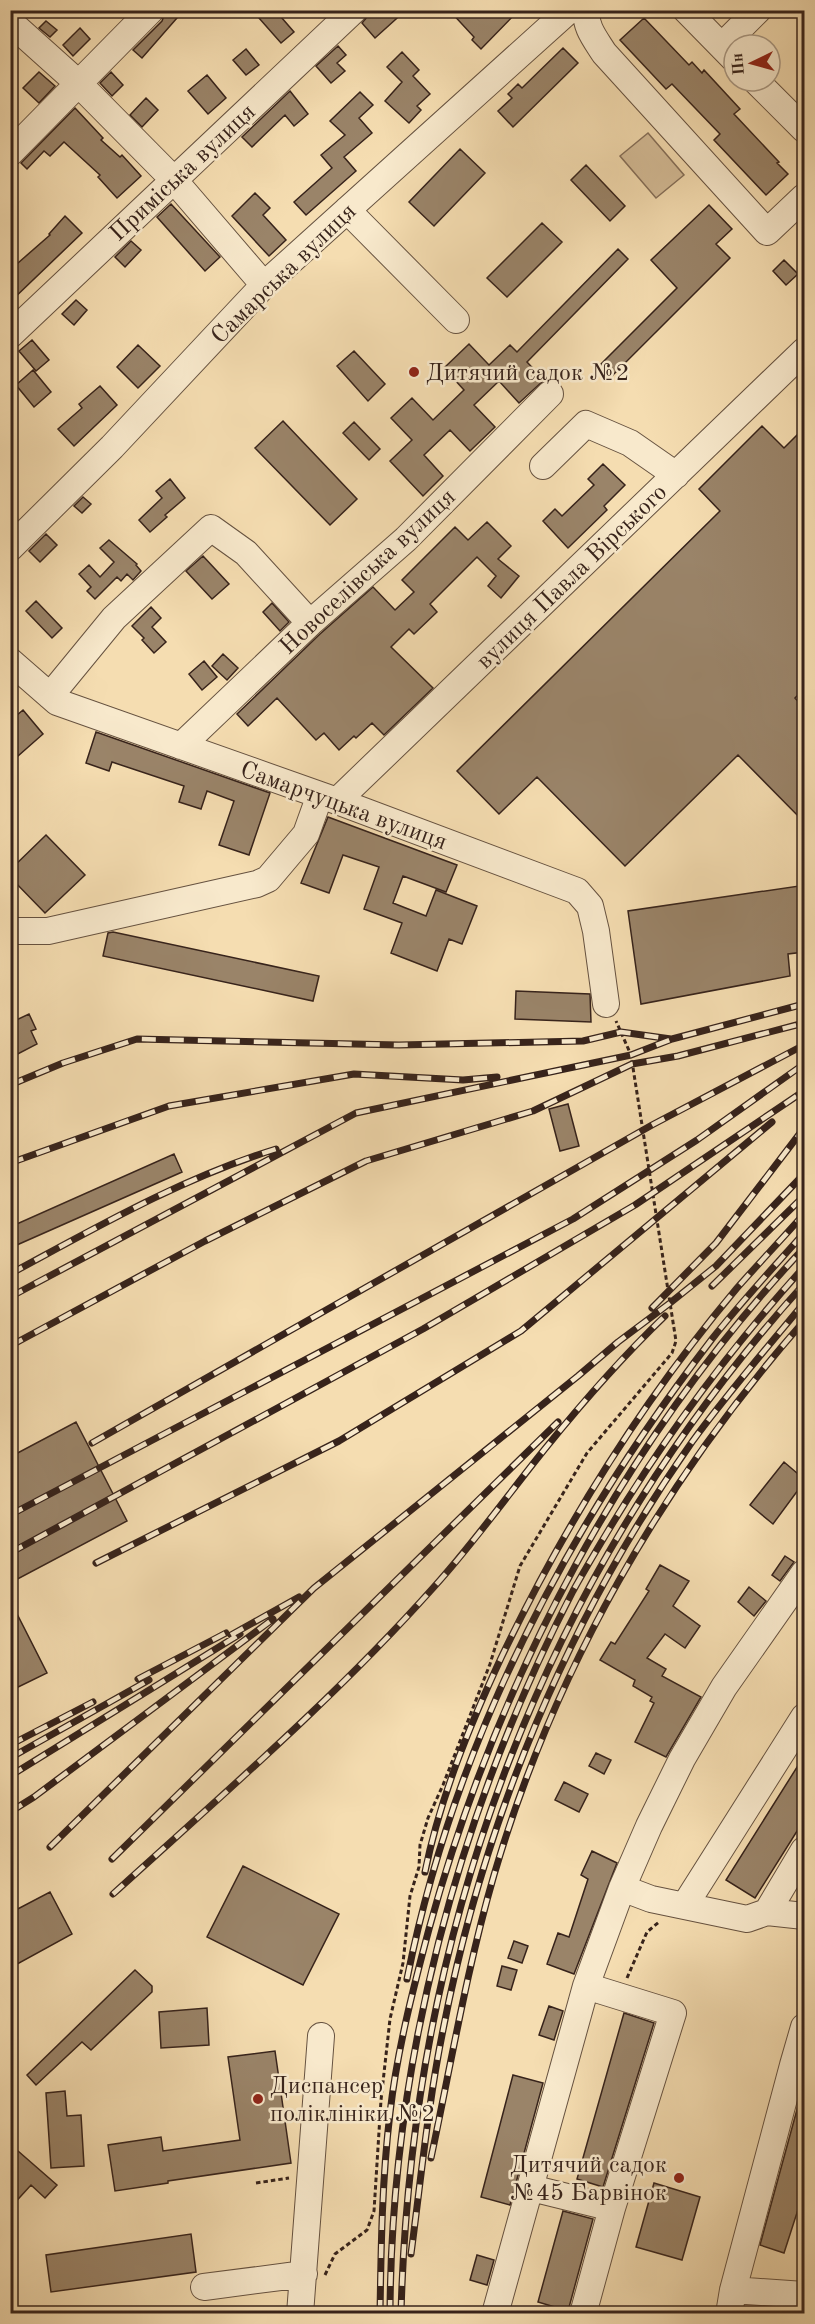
<svg xmlns="http://www.w3.org/2000/svg" width="815" height="2324" viewBox="0 0 815 2324" font-family="'Old Standard TT',serif">
<style>
.green{fill:#d5bd98;stroke:#86705a;stroke-width:1.5}
.building{fill:#9a8469;stroke:#37231b;stroke-width:1.5}
.lines{fill:none;stroke-linecap:round;stroke-linejoin:round}
.minor-casing{stroke:#665240;stroke-width:28}
.path{stroke:#37231b;stroke-width:3;stroke-dasharray:4.5 3;stroke-linecap:butt}
.minor{stroke:#f8e9cc;stroke-width:26}
.rail-casing{stroke:#37231b;stroke-width:7}
.rail{stroke:#f8e9cc;stroke-width:4.5;stroke-dasharray:14;stroke-linecap:butt}
.poi-dot{fill:#8f2418;stroke:#f8e9cc;stroke-width:2}
.labels{text-anchor:middle;stroke-width:5;stroke-linejoin:round;paint-order:stroke}
.street-label{font-size:24px;fill:#37231b;stroke:#f8e9cc}
.poi-label{font-size:24px;fill:#37231b;stroke:#f8e9cc;text-anchor:start}
</style>
<rect width="100%" height="100%" fill="#f5ddb1"/>
<filter id="stains"><feTurbulence type="fractalNoise" baseFrequency=".00333" numOctaves="4"/><feColorMatrix values="0 0 0 0 .2 0 0 0 0 .09 0 0 0 0 .02 0 0 0 .5 -.17"/></filter>
<radialGradient id="worn" r=".72"><stop offset=".6" stop-color="#630" stop-opacity="0"/><stop offset="1" stop-color="#630" stop-opacity=".3"/></radialGradient>
<!-- green -->
<path class="green" d="M648,133l36,42 -28,23 -36,-42z"/>
<!-- building -->
<path class="building" d="M166,10h18l-42,48 -9,-8 29,-29z
M252,10h23l19,22 -13,11z
M373,10h33l-31,28 -13,-15z
M449,10h70l-38,39 -9,-9 2,-3z
M644,18l45,47 3,-3 10,11 2,-3 36,39 -6,5 45,48 -2,1 11,11 -22,21 -52,-55 6,-6 -48,-50 -6,5 -46,-49z
M46,21l11,9 -7,7 -11,-9z
M80,28l10,11 -17,17 -10,-11z
M338,46l8,9 -9,8 8,8 -14,12 -15,-17z
M563,48l15,15 -65,64 -15,-16 14,-13 -4,-4 10,-10 4,4z
M246,49l13,16 -13,10 -13,-15z
M402,52l17,18 -6,6 17,18 -13,12 4,4 -12,13 -24,-22 17,-19 -15,-15z
M39,72l16,14 -16,17 -16,-15z
M111,72l12,13 -11,11 -12,-13z
M207,75l19,23 -18,16 -20,-23z
M290,91l18,23 -14,12 -9,-11 -33,32 -10,-10z
M360,92l13,13 -14,13 13,15 -28,24 12,14 -50,44 -12,-13 38,-34 -11,-13 24,-20 -15,-14z
M146,98l12,12 -16,17 -12,-12z
M75,108l28,30 -2,2 19,17 2,-2 19,21 -24,22 -19,-21 2,-2 -36,-33 -14,14 -6,-5 -17,18 -6,-6z
M460,149l25,24 -51,53 -25,-24z
M586,165l39,41 -15,15 -39,-41z
M255,193l15,15 -7,7 23,25 -17,16 -37,-40z
M171,204l49,53 -15,14 -48,-54z
M709,205l23,24 -16,15 14,14 -118,118 -11,-12 76,-76 -26,-28z
M65,216l17,17 -72,69v-32l40,-35 -1,-1z
M542,223l20,19 -55,55 -20,-19z
M131,241l10,9 -16,17 -10,-10z
M618,249l10,10 -101,103 17,18 -25,23 -20,-22 -25,24 21,22 -25,24 -20,-21 -26,25 19,21 -20,20 -33,-35 22,-21 -21,-22 21,-20 21,22 31,-30 -20,-22 25,-24 20,21 21,-20 7,7z
M784,260l14,14 -12,11 -13,-14z
M76,300l11,10 -13,15 -12,-11z
M32,340l17,20 -13,11 -17,-20z
M138,345l22,21 -22,22 -21,-21z
M354,351l31,33 -17,17 -31,-35z
M33,370l18,22 -17,15 -18,-22z
M100,386l17,19 -43,41 -16,-17 24,-21 -3,-4z
M283,421l74,78 -27,26 -75,-77z
M354,422l26,27 -11,11 -26,-27z
M762,426l22,22 20,-20v261l-9,9 9,10v114l-66,-67 -113,111 -88,-89 -38,37 -42,-43 263,-260 -21,-22z
M603,464l22,21 -21,21 3,4 -39,38 -25,-27 12,-12 7,7 32,-31 -6,-6z
M170,479l15,19 -20,17 2,2 -17,15 -11,-12 23,-22 -6,-7z
M83,497l8,7 -9,9 -8,-7z
M487,522l24,24 -13,13 21,17 -18,22 -13,-12 8,-10 -19,-19 -47,47 7,8 -23,22 -5,-5 -18,18 42,41 -49,47 -12,-12 -16,15 -2,-2 -15,14 -15,-17 -8,7 -39,-42 -29,28 -11,-12 83,-80 53,-47 22,23 19,-18 -12,-12 53,-53 13,13z
M46,534l11,11 -17,17 -11,-11z
M109,540l28,24 -1,1 5,6 -8,9 -6,-6 -6,7 -4,-4 -22,22 -8,-8 4,-4 -12,-13 10,-9 11,12 14,-15 -14,-14z
M203,556l26,28 -17,15 -26,-28z
M36,601l26,27 -10,10 -26,-27z
M272,603l17,19 -9,9 -17,-19z
M151,607l10,11 -9,9 14,15 -12,11 -12,-13 2,-2 -12,-12z
M223,654l15,14 -11,12 -15,-14z
M204,661l13,16 -15,13 -13,-16z
M23,710l20,24 -33,29v-42z
M96,732l174,61 -21,62 -30,-10 15,-44 -27,-10 -6,18 -22,-7 5,-16 -72,-24 -3,9 -23,-8z
M328,817l129,48 -11,27 -43,-16 -10,27 33,13 10,-26 41,16 -15,38 -13,-5 -12,32 -46,-18 11,-30 -38,-14 15,-42 -36,-12 -14,38 -28,-10z
M46,835l39,40 -40,38 -35,-36v-7z
M799,886l5,35v31l-16,2 2,22 -149,28 -13,-93z
M113,932l206,44 -6,25 -210,-45 5,-23z
M516,991l74,3 1,28 -76,-3z
M29,1014l7,15 -5,2 6,13 -27,14v-35z
M568,1104l11,42 -19,5 -11,-42z
M174,1154l8,18 -172,76v-21z
M76,1422l51,99 -117,62v-126z
M784,1462l20,17v3l-31,42 -23,-19z
M785,1556l9,6 -14,19 -8,-6z
M660,1565l29,16 -16,25 27,20 -15,22 -20,-14 -18,24 19,11 -4,7 39,21 -35,60 -31,-15 19,-39 -4,-2 2,-4 -19,-11 2,-6 -35,-20 11,-18 4,2 34,-53 -3,-2z
M749,1587l17,14 -12,15 -16,-14z
M10,1600l37,73 -37,18z
M596,1753l15,7 -7,14 -15,-8z
M804,1756v64l-49,78 -29,-18z
M564,1782l24,12 -9,18 -24,-12z
M592,1851l25,12 -43,111 -27,-10 11,-31 11,4 19,-58 -7,-4z
M243,1866l96,48 -36,71 -96,-48z
M50,1892l22,42 -62,34v-55z
M514,1941l14,5 -6,17 -14,-5z
M502,1966l15,4 -6,20 -14,-4z
M135,1970l17,16v6l-61,58 -9,-8 -46,43 -9,-10z
M549,2006l14,5 -9,29 -15,-5z
M207,2008l2,37 -48,3 -2,-36z
M624,2013l30,10 -51,164 -26,-8z
M275,2051l16,112 -123,18v2l-53,8 -7,-46 53,-8 2,14 77,-11 -12,-83z
M513,2075l30,8 -33,122 -29,-8z
M804,2084v107l-20,62 -24,-8z
M65,2091l2,25 14,-1 3,51 -33,2 -5,-75z
M10,2144l47,41 -12,13 -14,-13 -21,23z
M654,2183l46,14 -18,63 -46,-13z
M563,2211l30,8 -25,92 -30,-9z
M191,2234l5,38 -145,20 -5,-37z
M477,2255l17,5 -7,25 -17,-5z"/>
<g class="lines">
<!-- minor casing -->
<g class="minor-casing">
<path id="minor" d="M587,10c-3,16 9,30 17,43l163,179 37,-35
M686,10l48,49
M10,22l68,61 95,96 91,106
M722,46l36,-36
M756,81l48,48
M10,153l141,-143
M347,210l109,110
M10,335l344,-325
M543,466l43,-42 44,19 46,32
M10,548l102,-101 152,-162 305,-275
M10,661l47,41 280,99 240,90 13,15 6,25 10,73
M50,696l64,-78 97,-90 35,25 64,70
M181,746l129,-123 96,-84 144,-145
M337,801l467,-450
M10,929l6,2h32l209,-47 11,-5 38,-45 14,-39
M622,1888l29,11 96,20 20,-7 37,-62
M685,1905l119,-188
M767,1912l37,4
M586,1986l87,27 -61,195
M804,2027l-11,38 11,4
M531,2188l81,20 -29,106
M204,2287l100,-13
M733,2290l71,5
M300,2314l21,-278
M495,2314l91,-328 36,-98 27,-62 33,-67 42,-72 80,-114
M729,2314l4,-24 60,-225"/>
</g>
<!-- path -->
<path class="path" d="M627,1978l20,-46 12,-10
M256,2183l33,-5
M325,2275l10,-21 32,-24 7,-19 7,-111 9,-81 13,-56 7,-67 9,-29 1,-22 8,-27 15,-33 47,-121 30,-98 67,-113 85,-100 4,-12 -45,-286 -15,-34"/>
<!-- minor -->
<use href="#minor" class="minor"/>
<!-- rail casing -->
<g class="rail-casing">
<path id="rail" d="M10,1085l53,-22 74,-24 262,6 184,-4 38,-9 50,7
M10,1163l159,-57 185,-32 109,6 34,-3
M10,1274c87,-47 172,-96 266,-125
M712,1286l92,-90
M10,1297l346,-184 275,-58 41,-16 132,-35
M652,1308l64,-65 88,-115
M10,1346l195,-105 161,-80 167,-50 99,-47 46,-8 126,-33
M92,1443l560,-318 152,-80
M10,1515l563,-296 124,-79 107,-76
M10,1553l413,-224 212,-124 169,-114
M96,1563l243,-122 182,-110 251,-209
M231,1635l68,-38
M138,1679l88,-46
M10,1745l83,-43
M10,1758l139,-78
M10,1776l230,-142
M10,1812l24,-15 239,-178
M50,1847l264,-259 264,-212 40,-34 52,-39 46,-37 88,-92
M112,1859l446,-437
M425,1872c15,-74 44,-145 76,-214 63,-132 142,-258 236,-370 22,-25 45,-49 67,-74
M113,1894c109,-99 222,-196 320,-306 40,-44 74,-92 111,-138 38,-47 77,-92 121,-134
M407,1979c47,-236 159,-450 305,-640 29,-37 61,-71 92,-106
M431,2158c20,-94 36,-190 63,-283 60,-205 169,-394 310,-554
M411,2254c10,-75 17,-150 32,-224 41,-211 125,-412 249,-588 35,-48 74,-93 112,-139
M380,2314c1,-67 2,-135 10,-201 7,-62 23,-124 39,-184 69,-252 196,-490 375,-681
M390,2314c1,-251 68,-501 183,-723 11,-20 23,-40 35,-60 57,-95 122,-182 196,-264
M401,2314c10,-387 143,-742 403,-1030"/>
</g>
<!-- rail -->
<use href="#rail" class="rail"/>
</g>
<!-- markers -->
<g class="poi-dot">
<circle cx="414" cy="372" r="6"/>
<circle cx="258" cy="2099" r="6"/>
<circle cx="679" cy="2178" r="6"/>
</g>
<g class="labels">
<!-- street labels -->
<g class="street-label">
<text transform="translate(182 172) rotate(-43)" y="8">Приміська вулиця</text>
<text transform="translate(283 273) rotate(-44)" y="8">Самарська вулиця</text>
<text transform="translate(367 571) rotate(-43)" y="8">Новоселівська вулиця</text>
<text transform="translate(571 576) rotate(-44)" y="8">вулиця Павла Вірського</text>
<text transform="translate(344 805) rotate(20)" y="8">Самарчуцька вулиця</text>
</g>
<!-- poi labels -->
<g class="poi-label">
<text x="426" y="380">Дитячий садок №2</text>
<text x="270" y="2093">Диспансер<tspan x="270" dy="28">поліклініки №2</tspan></text>
<text x="667" y="2172" text-anchor="end">Дитячий садок<tspan x="667" dy="28">№45 Барвінок</tspan></text>
</g>
</g>
<!-- margin -->
<rect width="815" height="2324" fill="none" stroke="#f5ddb1" stroke-width="36"/>
<rect x="12" y="12" width="791" height="2300" fill="none" stroke="#37231b" stroke-width="3"/>
<rect x="18" y="18" width="779" height="2288" fill="none" stroke="#37231b" stroke-width="1.5"/>
<!-- north arrow -->
<g transform="translate(752 63) rotate(265)"><circle r="28" fill="#f8e9cc" stroke="#ab9a85" stroke-width="1.5"/>
<path d="M0-4.5L10 22L0 15L-10 22Z" fill="#8f2418"/>
<text y="-9" font-size="16" font-weight="bold" text-anchor="middle" fill="#37231b">Пн</text>
</g>
<rect width="100%" height="100%" filter="url(#stains)"/>
<rect width="100%" height="100%" fill="url(#worn)"/>
</svg>
